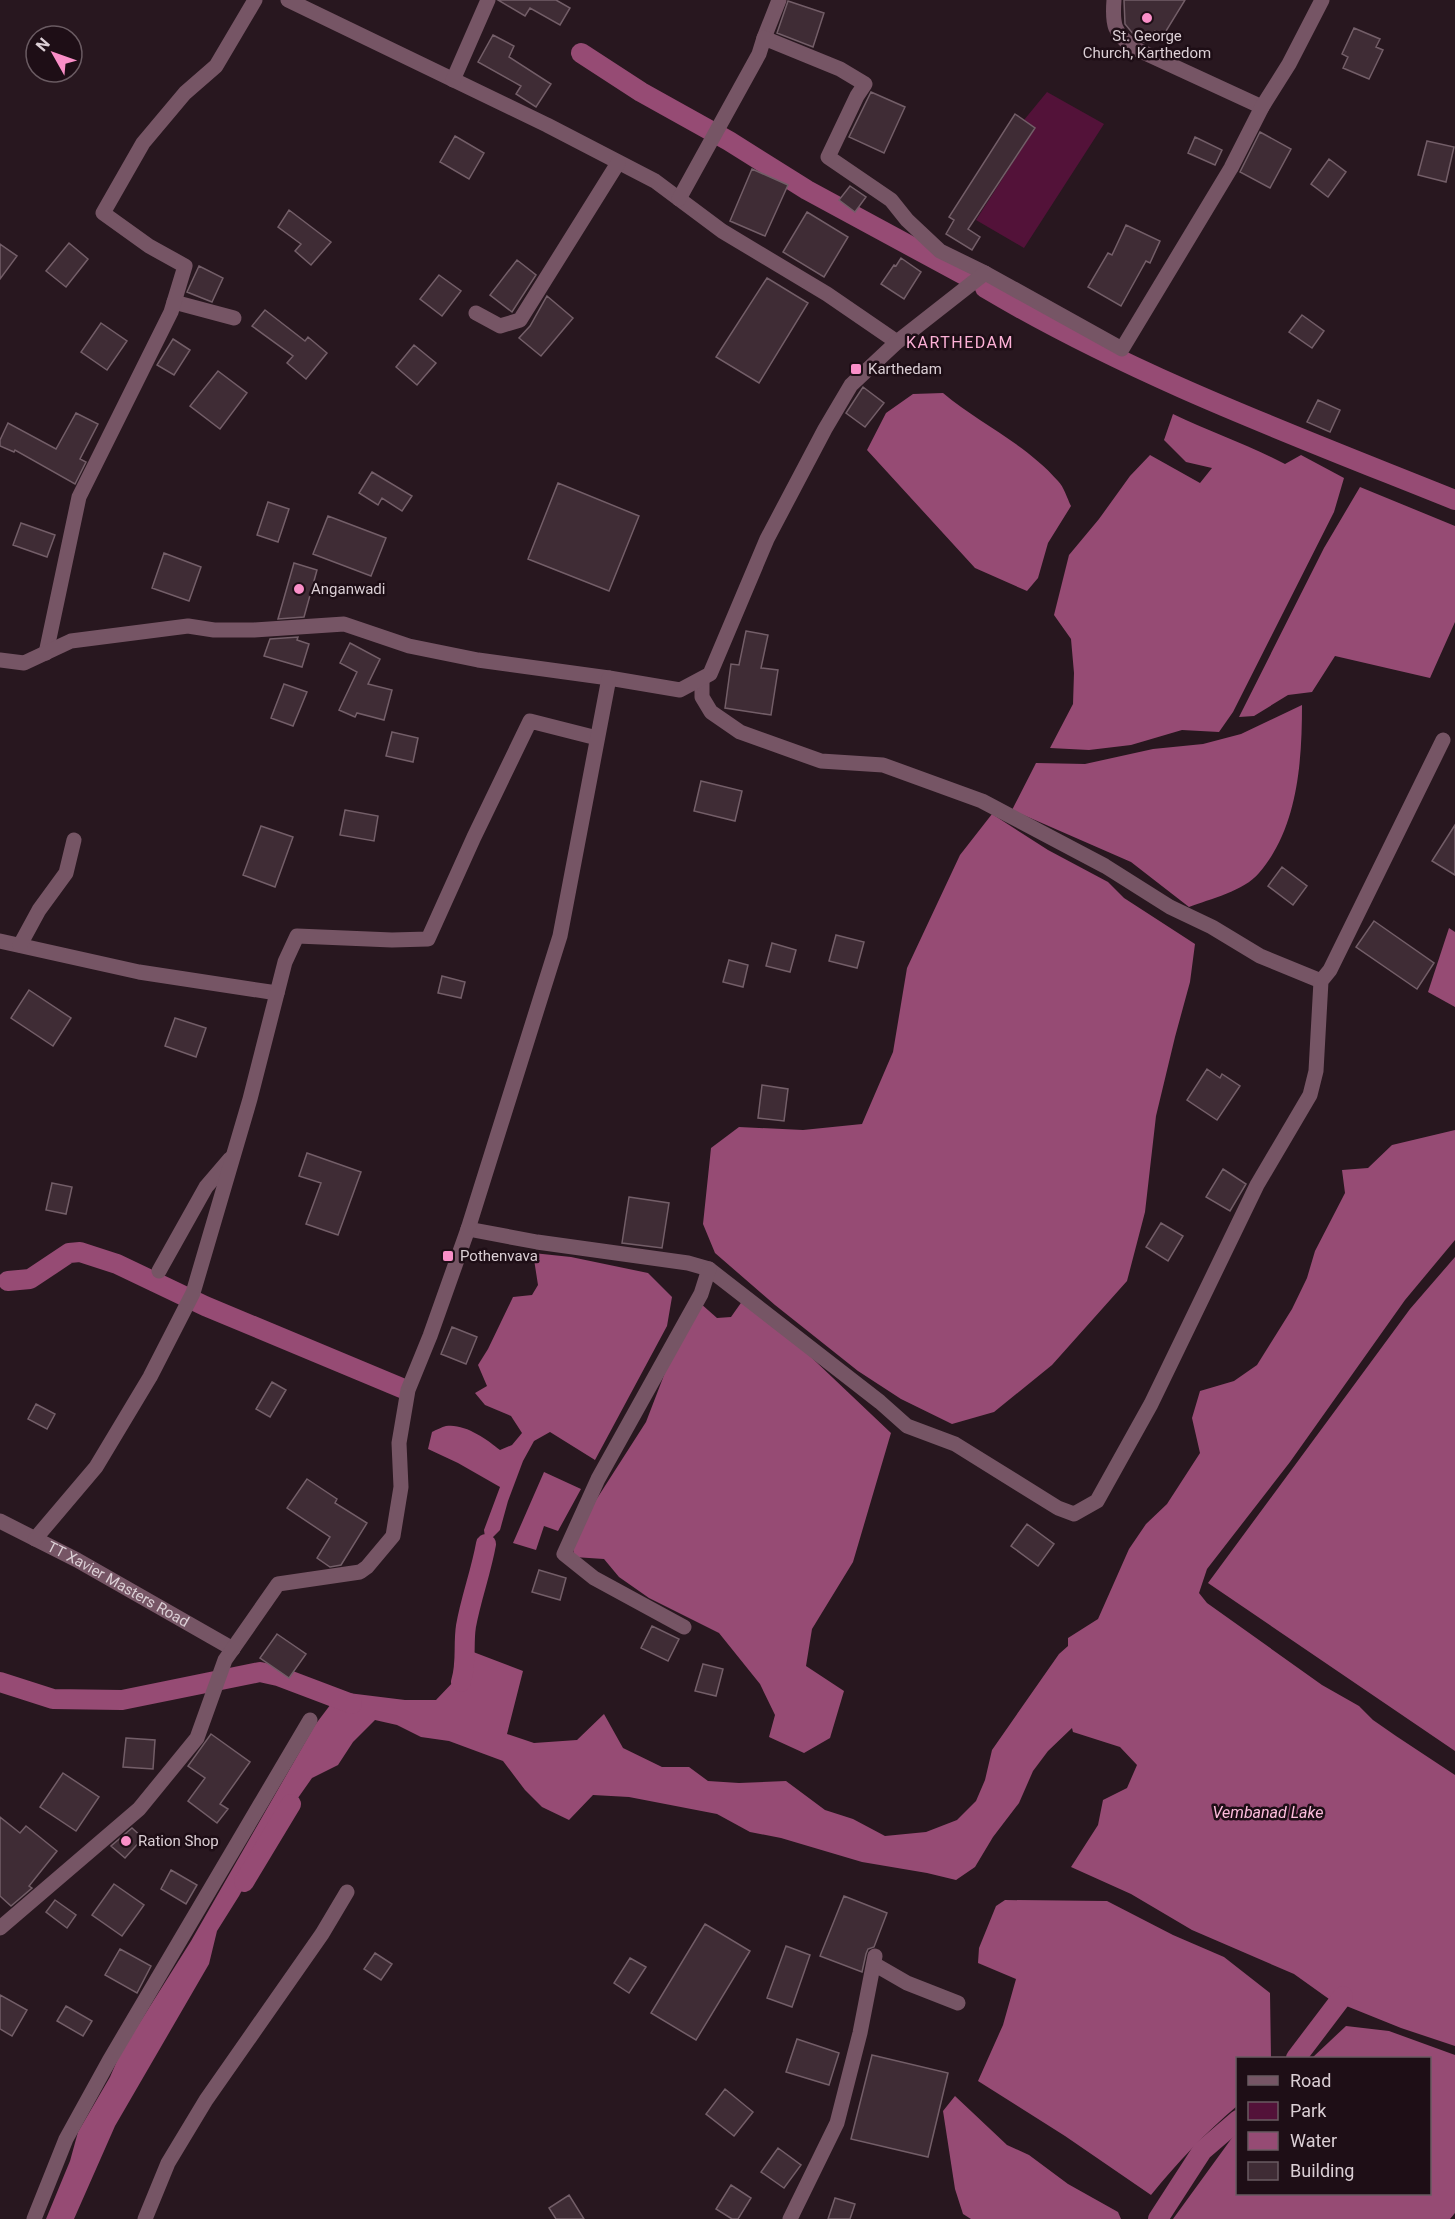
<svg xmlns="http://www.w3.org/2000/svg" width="1455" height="2219" viewBox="0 0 1455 2219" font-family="Roboto,sans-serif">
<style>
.green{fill:#531239}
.water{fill:#964b74}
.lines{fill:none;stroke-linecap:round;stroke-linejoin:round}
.canal{stroke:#964b74;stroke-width:20}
.building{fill:#3f2c35;stroke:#735e68;stroke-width:1.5}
.minor{stroke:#765565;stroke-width:15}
.poi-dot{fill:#fa8fc8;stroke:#1e0e16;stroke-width:2}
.labels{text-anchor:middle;stroke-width:5;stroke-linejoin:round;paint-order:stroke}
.poi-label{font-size:15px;fill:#dbcfd5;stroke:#1e0e16;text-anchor:start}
.street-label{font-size:15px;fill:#dbcfd5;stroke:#1e0e16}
.neighbourhood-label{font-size:16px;letter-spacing:1.5px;fill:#fdb1d7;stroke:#1e0e16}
.water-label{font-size:16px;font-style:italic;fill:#febddd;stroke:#1e0e16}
</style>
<rect width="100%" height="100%" fill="#28171f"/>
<!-- green -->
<path class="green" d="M1047,92l57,32 -80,124 -48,-28 59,-92 -11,-8z"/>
<!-- water -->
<path class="water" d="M943,393c37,31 83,51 115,88 6,6 9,17 13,25l-23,37 -10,35 -11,13 -52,-23 -108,-118 19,-37 27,-19z
M1173,414c37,18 76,31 112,50l16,-9 43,23 -10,34 -101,200 -14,20 -37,-2 -51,15 -42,5 -39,-2 23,-44 1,-31 -3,-34 -17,-24 15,-60 30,-36 31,-43 20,-21 50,28 12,-15 -26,-6 -22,-22z
M1360,487l95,39v96l-25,56 -95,-22 -23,36 -24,3 -34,21 -15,1 85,-169z
M1302,705c0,56 -4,123 -43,168 -15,18 -49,26 -70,34l-58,-45 -119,-52 24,-47 49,1 68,-15 50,-5 38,-10z
M992,814l56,36 60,32 16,16 71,46 -5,38 -15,55 -19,79 -11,96 -18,69 -75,84 -58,47 -42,12 -51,-25 -43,-28 -83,-66 -60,-52 -12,-29 8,-76 28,-21 64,3 59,-6 31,-72 14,-84 53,-113z
M1449,928l6,4v75l-27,-15z
M1455,1130v110l-50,60 -115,162 -83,107 -8,24 8,10 115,82 37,21 14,14 23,16 59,39v271l-54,-18 -72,-29 -35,-25 -102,-44 -61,-36 -60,-27 27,-42 5,-25 24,-12 10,-23 -17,-18 -47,-15 -1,-4 -24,23 -15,20 -14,32 -26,34 -18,30 -19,13 -29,-7 -65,-11 -81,-24 -31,-6 -33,-18 -88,-17 -36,-2 -24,25 -27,-13 -17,-17 -22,-29 -54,-20 -28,-4 -24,-12 -22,-5 -22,22 -15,23 -26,13 -45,64 -28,54 -22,35 -8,33 -94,162 -41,93h-28l24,-58 8,-29 32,-55 10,-23 71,-113 124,-216 25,-33 65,8h31l20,-21 12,-29 55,21 -16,63 27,9 43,-3 27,-26 19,34 39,19h27l19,14 31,2 47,-2 39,29 28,9 32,17 41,-4 31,-12 19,-19 9,-21 7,-30 67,-96 9,-8v-8l30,-19 31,-70 17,-25 21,-20 33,-51 -8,-35 8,-27 34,-10 23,-16 35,-56 15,-31 8,-27 30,-58 -3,-23 26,-2 24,-23z
M533,1253l38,4 77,16 24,24 -5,29 -72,134 -45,-28 -16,9 -11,20 -15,40 -8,29 -14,14 -2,-14 16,-43 -42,-24 -30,-14 4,-17c4,-2 10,-5 14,-6 18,-3 41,13 54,24l12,-5 10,-12 -11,-17 -26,-11 -10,-12 12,-7 -9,-21 10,-16 25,-52 19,-2 6,-10z
M1455,1257v494l-247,-168 202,-274z
M743,1300l51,41 97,92 -38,129 -41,67 -6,37 38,25 -14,47 -26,15 -35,-16 6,-22 -15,-31 -41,-51 -70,-35 -30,-21 -15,-18 -30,-2 -1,-9 23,-48 50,-78 20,-52 34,-67 17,15 14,-1z
M544,1472l37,17 -23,42 -14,-5 -8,24 -23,-7z
M1005,1900l102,1 66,34 51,22 46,36 1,65h-33l-1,48c-32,27 -59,56 -86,89l-86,-59 -87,-55 25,-56 13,-46 -38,-16 1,-15 17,-42z
M1346,2026l43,5 66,24v158l-5,6h-277l64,-88 1,63h192v-136h-118z
M955,2096l52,49 22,10 39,29 50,28 3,7h-150l-8,-5 -8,-25 -12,-78z"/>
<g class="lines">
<!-- canal -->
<path class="canal" d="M581,53l60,39 88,49 78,49 157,85
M985,288c148,88 311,148 470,212
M8,1281l22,-2 39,-26 11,-1 37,12 88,42 199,83
M0,1682l53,17 69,1 138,-28 18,4 74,28
M461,1682c6,-19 2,-37 5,-56 5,-28 15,-54 20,-82
M244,1882l47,-78
M1296,2058l47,-62
M1158,2219l44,-68 36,-31"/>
</g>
<!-- building -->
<path class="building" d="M498,0h58l14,8 -10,17 -30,-17 -5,8z
M1124,0h61l-22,36 -8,-5 -6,9 -6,2 -9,-7 -9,-11z
M788,1l36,12 -11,34 -36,-14z
M1354,28l26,11 -4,8 7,3 -14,29 -26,-11 5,-11 -6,-3z
M493,35l21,11 -5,11 42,27 -15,23 -20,-13 5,-8 -43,-24z
M871,92l34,15 -21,46 -35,-16z
M1015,114l20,14 -67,101 12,8 -8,13 -26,-16 8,-14 -5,-3z
M1260,132l31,17 -21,39 -30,-16z
M455,136l29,17 -15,26 -29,-17z
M1195,137l27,13 -7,15 -27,-12z
M1427,141l27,6 -8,35 -28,-7z
M1329,159l17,13 -18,25 -17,-13z
M752,169l36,16 -23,51 -35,-15z
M850,186l16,11 -11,15 -16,-12z
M289,210l42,32 -20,23 -16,-14 6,-7 -23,-17z
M807,212l41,25 -24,40 -41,-25z
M1126,225l34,16 -10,22 -4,-2 -25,45 -33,-19 20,-34 4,2z
M69,243l19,16 -22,28 -20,-16z
M0,244l17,12 -17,23z
M901,258l20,14 -17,27 -23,-15 13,-19 2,1z
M517,260l19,15 -24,37 -22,-17z
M199,266l24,12 -11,24 -25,-10z
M439,275l22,16 -19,25 -22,-17z
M767,278l41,25 -49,80 -43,-26z
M547,296l26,22 -32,38 -22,-18 11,-12z
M265,310l40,31 3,-4 19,16 -21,26 -19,-16 6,-7 -41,-30z
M1302,315l22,16 -12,17 -23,-16z
M101,323l26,18 -20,29 -26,-18z
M173,339l17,11 -16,25 -17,-10z
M414,345l22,18 -19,22 -21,-18z
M218,371l29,22 -27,36 -30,-23z
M863,387l21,16 -19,24 -19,-14z
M1318,400l22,10 -10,22 -23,-10z
M76,413l22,11 -18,35 6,3 -11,22 -60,-34 -1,2 -14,-6v-6l8,-17 48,26z
M372,472l40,24 -10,15 -20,-13 -4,7 -19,-12z
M558,483l81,33 -30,75 -81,-32z
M268,502l21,7 -11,33 -21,-7z
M328,516l58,22 -15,38 -58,-22z
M21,523l34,12 -8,22 -34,-12z
M164,553l37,14 -12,34 -37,-13z
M294,563l23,7 -13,47 -26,2z
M746,631l22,4 -7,33 17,2 -7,45 -46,-7 6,-44 8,1z
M298,637l-1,3 12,4 -7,23 -38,-11 6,-17z
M350,643l30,16 -12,25 24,6 -8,30 -27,-7 -2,4 -16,-7 18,-38 -17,-9z
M284,684l23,8 -14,34 -22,-8z
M392,732l26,6 -5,24 -27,-6z
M701,781l41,10 -7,30 -41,-10z
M345,810l33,6 -4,25 -34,-6z
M1455,825v50l-23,-14z
M261,826l32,11 -18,50 -32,-12z
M1282,867l25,19 -14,19 -25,-19z
M1374,921l60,42 -17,26 -61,-42z
M836,935l28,7 -7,26 -28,-7z
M772,943l24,7 -6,22 -24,-6z
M729,960l19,5 -5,22 -20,-5z
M442,976l23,6 -4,16 -23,-5z
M29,990l42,28 -18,28 -42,-28z
M175,1018l31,10 -10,29 -31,-11z
M1207,1069l13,9 2,-4 18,12 -23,34 -30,-20z
M762,1085l26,4 -4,32 -26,-3z
M307,1153l54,19 -23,63 -32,-11 15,-41 -22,-7z
M1223,1169l23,15 -16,27 -24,-14z
M52,1183l20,4 -6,27 -20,-4z
M629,1197l40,6 -7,45 -40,-5z
M1161,1223l22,13 -15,25 -22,-14z
M452,1327l25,10 -11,27 -25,-10z
M272,1382l14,8 -16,27 -14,-8z
M36,1404l19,10 -8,15 -19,-10z
M307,1479l30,20 -2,4 32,20 -26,42 -11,2 -13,-9 13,-21 -43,-29z
M1027,1524l27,20 -16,22 -27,-20z
M539,1570l27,8 -6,22 -28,-8z
M652,1626l27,13 -11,22 -27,-13z
M277,1634l29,20 -17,24 -29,-20z
M703,1664l20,5 -7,27 -21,-5z
M211,1734l39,28 -30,42 8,5 -11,14 -29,-22 17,-23 -17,-12z
M126,1738l29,2 -2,29 -30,-2z
M63,1773l36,24 -23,34 -36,-24z
M0,1817l20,16 6,-7 31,25 -28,35 3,2 -21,18 -11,-10z
M132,1828l11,10 -18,20 -14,-12z
M171,1870l26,15 -11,19 -25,-15z
M114,1884l30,21 -22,31 -30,-21z
M844,1896l43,17 -13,34 -6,2 -2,5 -4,18 -42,-16z
M55,1900l21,15 -9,13 -21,-16z
M705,1924l45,27 -54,89 -45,-27z
M786,1946l24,9 -18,52 -25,-9z
M120,1949l31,17 -14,27 -32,-18z
M375,1953l17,11 -11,16 -17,-11z
M630,1958l16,9 -17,26 -15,-10z
M0,1995l27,15 -15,26 -12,-7z
M66,2006l26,15 -9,15 -26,-15z
M797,2039l42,14 -10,32 -43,-13z
M872,2055l76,18 -20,84 -77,-18z
M725,2089l28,23 -19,24 -28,-22z
M778,2148l23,17 -17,23 -23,-16z
M731,2185l20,13 -13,21h-6l-16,-10z
M569,2195l15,24h-28l-7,-11z
M835,2198l20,6 -5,15h-22z"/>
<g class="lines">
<!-- minor -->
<g class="minor">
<path d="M288,0l259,125 108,56 67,50 105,63 70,48"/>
<path d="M1114,0c-2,25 0,33 20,48l128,59"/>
<path d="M764,38l15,-38"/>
<path d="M453,80l35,-80"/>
<path d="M679,199l80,-145 5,-16 76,31 25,15 -8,12 -29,61 63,43 16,20 33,31 45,22"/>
<path d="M174,302l60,16"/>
<path d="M476,313l24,13 20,-6 98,-157"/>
<path d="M46,653l33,-156 92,-185 14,-46 -36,-20 -46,-33 40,-70 42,-50 31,-27 39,-66"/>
<path d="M0,660l24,3 47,-22 117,-15 26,4h40l90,-6 65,22 69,14 131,18"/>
<path d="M702,679v18l9,15 29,20 81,29 62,4 99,36 123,65 65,41 42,20 48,29 61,25"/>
<path d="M0,941l139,31 138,21"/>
<path d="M20,945l19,-35 27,-37 8,-33"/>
<path d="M468,1229l69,13 151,21 21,6 171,133 27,24 48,18 103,64 16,6 23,-13 54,-97 106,-219 53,-90 6,-24 5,-90 9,-11 113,-230"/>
<path d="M159,1271l47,-84 24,-28"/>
<path id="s1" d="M0,1521l77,39 156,89"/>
<path d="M35,1539l61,-72 54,-90 43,-84 57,-194 35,-137 12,-26 95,4 36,-1 46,-102 56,-116 67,17"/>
<path d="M684,1627l-90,-49 -30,-24 34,-75 103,-185 8,-25"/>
<path d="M0,1928l139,-119 58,-71 28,-78 53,-76 82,-12 7,-5 26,-31 8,-49 -2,-44 9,-53 22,-54 38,-107 92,-293 49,-258 71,12 30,-16 57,-135 58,-110 26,-44 46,-43 88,-69 137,76 109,-181 31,-61 27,-43 33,-64"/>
<path d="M874,1964l33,19 51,20"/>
<path d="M34,2219l32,-80 43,-78 201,-341"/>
<path d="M145,2219l23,-56 38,-63 116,-166 25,-42"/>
<path d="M790,2219l47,-96 23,-90 15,-77"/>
</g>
</g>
<!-- markers -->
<g class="poi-dot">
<circle cx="1147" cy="18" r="6"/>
<rect x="850" y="363" width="12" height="12" rx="3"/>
<circle cx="299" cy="589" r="6"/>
<rect x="442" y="1250" width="12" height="12" rx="3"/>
<circle cx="126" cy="1841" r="6"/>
</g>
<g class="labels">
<!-- poi labels -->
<g class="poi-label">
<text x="1147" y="41" text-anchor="middle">St. George<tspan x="1147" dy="17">Church, Karthedom</tspan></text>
<text x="868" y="374">Karthedam</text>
<text x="311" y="594">Anganwadi</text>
<text x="460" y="1261">Pothenvava</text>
<text x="138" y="1846">Ration Shop</text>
</g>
<!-- street labels -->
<g class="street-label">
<text dy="5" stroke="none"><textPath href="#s1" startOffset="134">TT Xavier Masters Road</textPath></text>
</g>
<!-- neighbourhood labels -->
<g class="neighbourhood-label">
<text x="960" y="348">KARTHEDAM</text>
</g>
<!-- water labels -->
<g class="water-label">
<text x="1268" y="1818">Vembanad Lake</text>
</g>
</g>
<!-- legend -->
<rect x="1236" y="2057" width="195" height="138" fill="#1e0e16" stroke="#6a5b62" stroke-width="1.5"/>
<rect x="1248" y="2076" width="30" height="9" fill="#765565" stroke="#6a5b62" stroke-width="1.5"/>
<text x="1290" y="2087" font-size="18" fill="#dbcfd5">Road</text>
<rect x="1248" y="2102" width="30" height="18" fill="#531239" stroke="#6a5b62" stroke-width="1.5"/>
<text x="1290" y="2117" font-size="18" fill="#dbcfd5">Park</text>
<rect x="1248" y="2132" width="30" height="18" fill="#964b74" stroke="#6a5b62" stroke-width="1.5"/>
<text x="1290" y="2147" font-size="18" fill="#dbcfd5">Water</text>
<rect x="1248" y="2162" width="30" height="18" fill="#3f2c35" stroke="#6a5b62" stroke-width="1.5"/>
<text x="1290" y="2177" font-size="18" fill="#dbcfd5">Building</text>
<!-- north arrow -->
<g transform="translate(54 54) rotate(310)"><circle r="28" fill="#1e0e16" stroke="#6a5b62" stroke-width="1.5"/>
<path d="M0-4.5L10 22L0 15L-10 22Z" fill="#fa8fc8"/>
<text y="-9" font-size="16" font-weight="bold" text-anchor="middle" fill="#dbcfd5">N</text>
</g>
</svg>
